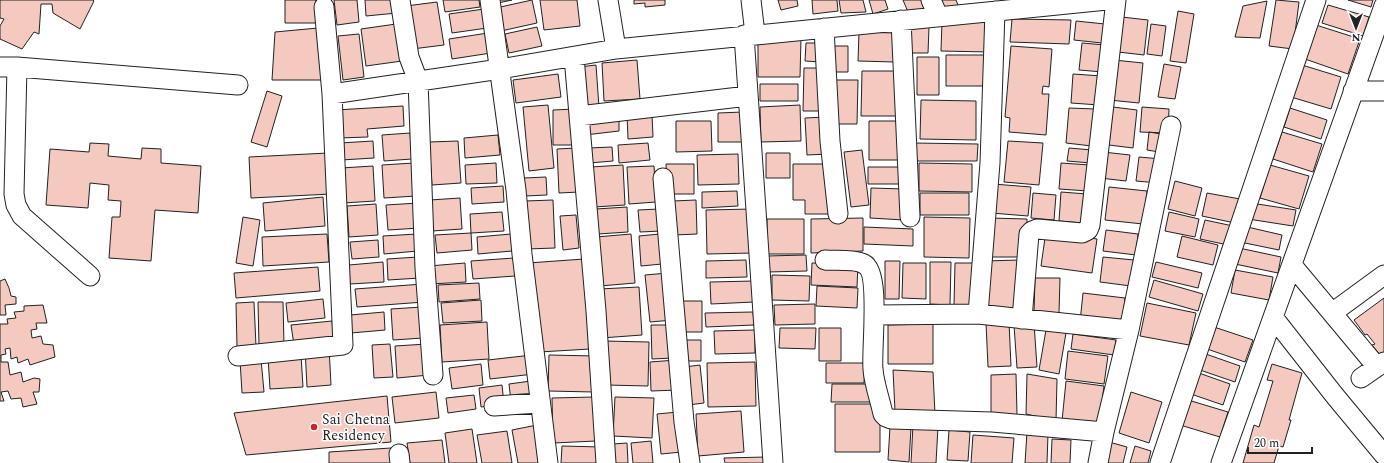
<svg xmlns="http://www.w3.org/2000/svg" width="1384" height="463" viewBox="0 0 1384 463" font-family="Spectral,serif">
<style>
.building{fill:#f3c9c0;stroke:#222}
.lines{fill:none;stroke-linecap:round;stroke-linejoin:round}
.minor-casing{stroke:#222;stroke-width:21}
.minor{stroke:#fff;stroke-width:19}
.poi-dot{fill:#c62828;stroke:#fff;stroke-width:1.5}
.labels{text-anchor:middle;stroke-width:3;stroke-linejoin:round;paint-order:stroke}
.poi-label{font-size:14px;fill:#222;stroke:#fff;text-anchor:start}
</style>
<rect width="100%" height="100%" fill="#fff"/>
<!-- building -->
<path class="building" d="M0,0h93l1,1 -14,28 -27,-16 -1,-9h-11l-2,30 -5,-2 -12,17 -22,-10v-13l4,-7 -4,-1z
M285,0h31v23h-31z
M334,0h23l2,22 -22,3z
M365,0h30l2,13 -31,3z
M443,0h36l1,7 -35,5z
M498,0h14l-14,3z
M532,0l5,23 -36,8 -5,-23z
M540,0h37l3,26 -36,4z
M634,0h31v5l-20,2v-4l-11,1z
M778,0h19l1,6 -17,4z
M812,0h25l1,11 -25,3z
M839,0h24l3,12 -25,1z
M869,0h16l3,9 -15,5z
M903,0h24l4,8 -23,4z
M938,0h18l2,5 -16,6z
M1276,0l23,2 -6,47 -24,-3z
M1348,0h25l-2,7z
M1267,1l-7,37 -25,-1 8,-31z
M437,2l7,43 -32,4 -6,-43z
M1328,5l41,12 -6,19 -41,-13z
M484,9l3,19 -35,5 -3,-19z
M1178,11l16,3 -8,49 -16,-2z
M1122,17l26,3 -4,35 -26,-3z
M1012,19l59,1 -2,24 -59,-2z
M942,21l49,1 -1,30 -49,-1z
M1076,21l29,3 -3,19 -28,-3z
M396,24l6,37 -36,5 -5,-37z
M1151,24l15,2 -4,30 -15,-2z
M1316,25l44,14 -12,35 -43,-15z
M537,27l5,19 -33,7 -4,-19z
M904,27h25l-1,26h-24z
M318,28l4,52h-50l3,-48z
M859,32l36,1 -1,29 -36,-1z
M488,33l3,20 -39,6 -3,-20z
M359,34l5,43 -21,3 -5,-44z
M758,37l43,1 -1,39h-42z
M806,43h15v19l-16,-1z
M1082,43l23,2 -2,27 -24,-2z
M828,46h20v26h-20z
M1011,46l41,3 -3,38 -6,-1 -1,8h7l-3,41 -37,-3 1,-14 -5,-1z
M946,55h41v31h-41z
M917,57h22v38h-22z
M637,60l3,39 -36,2 -2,-38z
M1114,60l29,3 -4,40 -30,-3z
M1164,64l17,3 -6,32 -17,-2z
M596,65l3,42 -17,1 -3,-41z
M1302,65l39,12 -10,32 -40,-12z
M804,68h19v43h-20z
M862,71h36v45h-37z
M558,74l3,23 -45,6 -3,-23z
M1073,74l29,2 -3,29 -28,-2z
M835,80h23l-1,44h-23z
M760,84h38v17h-38z
M267,91l15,5 -15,51 -16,-5z
M921,100l55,1v39l-56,-1z
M548,105l6,63 -25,3 -6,-64z
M800,105l1,36 -40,1 -1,-35z
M403,106l1,20 -37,3 1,8 -30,1 -2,-28z
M1113,107l24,3 -4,38 -24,-3z
M1142,107l27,2 -1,24 -28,-1z
M1069,108l26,1 -3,37 -26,-3z
M1290,108l37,12 -6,19 -37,-12z
M575,109l1,36h-23v-35z
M743,112l1,30h-26v-29z
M652,114l1,23 -25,2 -1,-24z
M826,117l2,37 -21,1 -2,-37z
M619,118v13l-34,4 -2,-14z
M676,121h35l1,30 -36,1z
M869,121h33v39h-33z
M1149,132l18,3 -2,18 -18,-3z
M1282,132l40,12 -9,28 -40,-13z
M410,133l2,26 -28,2 -2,-26z
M498,135l2,20 -35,3 -1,-20z
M373,141l1,17 -33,2 -1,-17z
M458,141l3,42 -29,2 -3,-43z
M1008,141l35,2 -4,42 -35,-3z
M90,143l19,1 -1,12 33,3 1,-11 19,1v14l40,3 -3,47 -43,-3 -4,51 -42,-3 3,-41h8l1,-16 -13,-1 1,-15 -19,-2 -2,25 -42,-3 4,-56 39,3z
M648,143l2,17 -31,3 -1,-18z
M914,143l64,1 -1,17h-64z
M612,147l1,14 -24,2 -1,-15z
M576,148l3,44 -20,1 -2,-44z
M1069,148l23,2 -1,13 -24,-2z
M862,150l7,55 -18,2 -7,-55z
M1103,152l27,3 -4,26 -26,-3z
M328,153l3,41 -80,4 -2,-41z
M766,153h24v25h-24z
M738,154l1,30 -41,1 -1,-30z
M1139,157l23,2 -3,24 -23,-2z
M414,163l2,33 -32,2 -2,-33z
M496,163l1,20 -31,1 -1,-19z
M919,163l53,1v28l-53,-1z
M1061,163l29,2 -2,26 -29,-2z
M666,164h28v30h-27z
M793,164h36v50h-24v-14h-12z
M623,165l2,40 -31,2 -3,-40z
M1270,165l39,11 -10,33 -39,-11z
M373,166l2,35 -32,2 -2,-35z
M654,166l2,36 -27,2 -2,-37z
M868,167h39l-1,17h-38z
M546,177l1,18 -22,1 -1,-18z
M1175,181l27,7 -7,28 -27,-7z
M993,184l38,3 -3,29 -37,-3z
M503,186l1,16 -32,2 -1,-16z
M1109,187l38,4 -4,33 -38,-4z
M871,188l34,1 -1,31 -34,-2z
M737,191l1,15 -36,2v-16z
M1061,192l26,2 -3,29 -25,-2z
M920,193h49v22h-49z
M1033,193l23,2 -2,25 -23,-2z
M1207,193l33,6 -5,24 -33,-7z
M323,197l2,29 -60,5 -2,-28z
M460,198l2,31 -30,2 -2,-31z
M553,200l2,48 -28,1 -2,-48z
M696,200l1,34 -23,1 -1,-34z
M418,203l2,25 -32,2 -2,-25z
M1251,203l45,7 -3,16 -45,-7z
M376,204l2,31 -29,2 -2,-31z
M627,207l1,25 -30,2 -2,-25z
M659,209l2,22 -21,1 -2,-22z
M752,209l1,44 -46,1 -1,-44z
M502,212l2,19 -33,2 -1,-19z
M1169,212l30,7 -4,18 -30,-6z
M576,215l3,33 -16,2 -3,-34z
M243,217l17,3 -7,46 -17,-3z
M924,217l46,1 -1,40 -45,-1z
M863,218v33l-52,2v-34z
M989,218l38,1v38h-38z
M767,219h37v35h-37z
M1205,220l28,6 -5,19 -28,-6z
M1243,226l39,9 -3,15 -39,-8z
M864,227l49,2v17l-49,-2z
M1106,230l32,4 -2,21 -33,-4z
M1046,231l51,8 -5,34 -51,-7z
M471,233l1,17 -35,3 -2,-18z
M327,234l2,28 -66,4 -1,-29z
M417,234l1,17 -34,3 -1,-18z
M511,234l1,17 -34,3 -1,-17z
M631,234l4,49 -35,3 -4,-49z
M660,234l2,30 -21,2 -2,-30z
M1182,236l36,9 -5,20 -36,-8z
M378,240l1,17 -27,2 -2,-17z
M1239,248l42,9 -3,16 -43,-9z
M806,255l1,16 -40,1v-16z
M418,257l2,21 -32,2 -1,-21z
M1103,257l31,3 -3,26 -31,-4z
M514,258l1,18 -42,3 -2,-18z
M584,259l6,90 -51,3 -11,-89z
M746,260l1,17 -41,1v-17z
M1020,260l2,49 -35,2 -2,-50z
M885,261h15l-1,38h-14z
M383,262l1,20 -34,2 -1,-19z
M930,262h21l-1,43 -20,-1z
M1156,262l46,11 -4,15 -46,-11z
M465,263l1,19 -36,2 -1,-18z
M812,263l46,1 -1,23 -46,-2z
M903,263h23v36l-24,-1z
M955,263h21l-4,42h-18z
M318,267l2,24 -84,7 -2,-25z
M1235,270l38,7 -4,23 -38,-7z
M668,273l5,47 -23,2 -5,-47z
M772,275l38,1 -1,25 -37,-1z
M1035,278h25l-1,35h-25z
M5,279l4,9 2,8 5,1v7l-11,1 1,10h-6v-34z
M1154,280l49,14 -5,17 -49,-14z
M754,281v21l-43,2 -1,-22z
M479,283l1,16 -41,3 -1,-17z
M423,284l1,18 -67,5 -2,-18z
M817,286l41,2 -1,20 -41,-2z
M639,287l3,48 -41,3 -2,-49z
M1083,293l42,5 -3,28 -42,-4z
M1384,298v55l-3,3 -9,-11 3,-1 -8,-10 -2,1 -11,-15z
M323,299l2,19 -37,4 -2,-19z
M481,300l1,21 -39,2 -2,-20z
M681,301h21v31h-21z
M254,302l2,44 -19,1 -1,-44z
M258,302h25l1,43 -25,1z
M1147,303l49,10 -7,32 -49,-9z
M815,304v20l-40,1 -1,-20z
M43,305l4,18h-11l1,6 -6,1 1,8 9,-2 2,8 10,1 2,12 -25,8 -2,-6 -10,4 -1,-6 -6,2 -1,-11 -5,1 1,5 -5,1v7h7l2,13 11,-3 2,10 11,-4 6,1 -1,13h-6l4,12 -14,3 -2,-9 -10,1 -3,-8 -7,1 3,9h-4v-77h8l-1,-5 9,-1 -2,-6 10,-1v-5z
M422,307l1,31 -30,2 -2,-31z
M384,312l1,18 -34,3 -1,-18z
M753,312l1,13 -48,2 -1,-14z
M332,321l2,19 -40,5 -3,-20z
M487,322l2,37 -47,3 -2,-37z
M1009,322l2,44 -23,1 -2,-44z
M1034,323l3,44 -20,1 -3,-43z
M933,324v40h-45v-39z
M651,325h22v33l-21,1z
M1214,327l39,13 -8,22 -38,-13z
M780,328h36l-1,21 -36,-1z
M819,328h22v33h-22z
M755,330v23l-40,1 -1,-23z
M1046,330l20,3 -7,41 -20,-4z
M1073,334l43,6 -2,15 -43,-6z
M681,340h20v21h-21z
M604,341l45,1 -1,44 -42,-1z
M390,344l3,33 -19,1 -2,-33z
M427,344l2,31 -32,3 -2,-32z
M329,347l2,38 -24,2 -2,-38z
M1068,351l40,5 -4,28 -39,-5z
M1203,353l37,13 -5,16 -38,-13z
M301,355l2,32 -33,2 -2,-32z
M532,355l2,19 -44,5 -2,-19z
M549,355l46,1 -1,36 -46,-1z
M261,359l3,33 -22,1 -2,-33z
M676,360l2,30 -27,1 -1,-29z
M755,362l1,44 -48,1 -1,-44z
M826,363h39l-1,20h-38z
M481,364l2,21 -31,4 -3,-21z
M1272,364l30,9 -13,47h2l-8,27 -4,-1 -5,17h-31l11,-38 5,2 14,-46 -6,-1z
M700,365l4,38 -16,2 -4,-38z
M893,370l40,2 2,42 -40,-3z
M1196,372l34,12 -7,21 -35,-12z
M1016,374l1,41h-26v-40z
M1027,374l30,5 -1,42 -30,-7z
M531,381l2,19 -22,2 -2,-18z
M1066,381l38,5 -5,39 -37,-4z
M832,384h36l3,18h-40z
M502,385l2,19 -23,3 -2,-19z
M436,392l3,26 -44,5 -3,-26z
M1131,392l31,10 -13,41 -30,-10z
M474,395l2,14 -28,4 -2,-15z
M387,396l4,46 -145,13 -12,-42z
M594,397l2,44 -43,2 -1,-45z
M615,397l39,1 -2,40 -39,-2z
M1188,400l40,12 -8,25 -40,-12z
M835,404h45v48h-45z
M741,411l3,41 -46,4 -2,-42z
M678,412l4,40 -21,2 -4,-40z
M537,425l7,38h-26l-6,-33z
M913,425l25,2 -2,36h-25z
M890,427l21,1 -2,34 -21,-2z
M472,429l5,34h-28l-4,-30z
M949,430l21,2 -2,29 -21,-1z
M507,431l5,32h-30l-5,-28z
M1027,432l21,2 -1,29h-22z
M973,435l41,3 -2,25h-41z
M1052,439l19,1 -1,23h-19z
M442,440l3,23h-35l-3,-20z
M651,441l2,22h-20l-2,-20z
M1109,442l18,5 -4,16h-20z
M627,443l1,20h-13l-2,-19z
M562,446l40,1v16h-41z
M1135,446l16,5 -3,12h-18z
M391,448l1,15h-63v-11z
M767,457l1,6h-43l-1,-5z"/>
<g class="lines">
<!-- minor casing -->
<g class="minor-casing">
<path id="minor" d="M400,0l9,57 9,24 7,187 8,107
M490,0l26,190 6,64 26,209
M608,0l8,49
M751,0l4,34
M931,0l7,16
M901,20l9,197
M824,28l6,113 8,73
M744,35l15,219 14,209
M574,57l22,254 10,152
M0,67h17l221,18
M17,67l-3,127 2,11 6,11 68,60
M1353,91h31
M332,94l168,-25 116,-20 491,-49
M579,116l169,-20
M663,178l21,244 6,41
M825,260c10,1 31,-1 39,4 17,8 7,87 9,105 1,15 7,30 10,45l3,3 5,2 101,3 112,10
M1292,265l85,102
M1332,313l52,-38
M978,314l12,-151 5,-152
M875,315l103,-1 151,16
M1273,317l62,79 49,59
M1022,319l7,-85 3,-3 5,-2 45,4 6,-3 2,-5 26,-225
M238,356l105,-11 -11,-251 -8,-87
M1361,378l23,-16
M494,406l45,-3
M399,454l1,9
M1098,463l6,-31 25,-102 42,-204
M1160,463l156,-463
M1221,463l163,-457"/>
</g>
<!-- minor -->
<use href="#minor" class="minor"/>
</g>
<!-- markers -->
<circle class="poi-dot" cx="314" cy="427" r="4"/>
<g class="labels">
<!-- poi labels -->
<g class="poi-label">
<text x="322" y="424">Sai Chetna<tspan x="322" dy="16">Residency</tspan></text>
</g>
</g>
<!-- north arrow -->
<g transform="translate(1356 28) rotate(180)" stroke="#ffffff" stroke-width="3" paint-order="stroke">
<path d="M0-3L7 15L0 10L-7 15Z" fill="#222222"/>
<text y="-6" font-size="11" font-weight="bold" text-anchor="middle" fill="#222222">N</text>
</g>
<!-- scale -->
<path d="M1248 447v6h64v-6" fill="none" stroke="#222222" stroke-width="2"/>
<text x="1254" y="447" font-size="12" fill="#222222" stroke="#ffffff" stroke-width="3" paint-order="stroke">20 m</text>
</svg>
